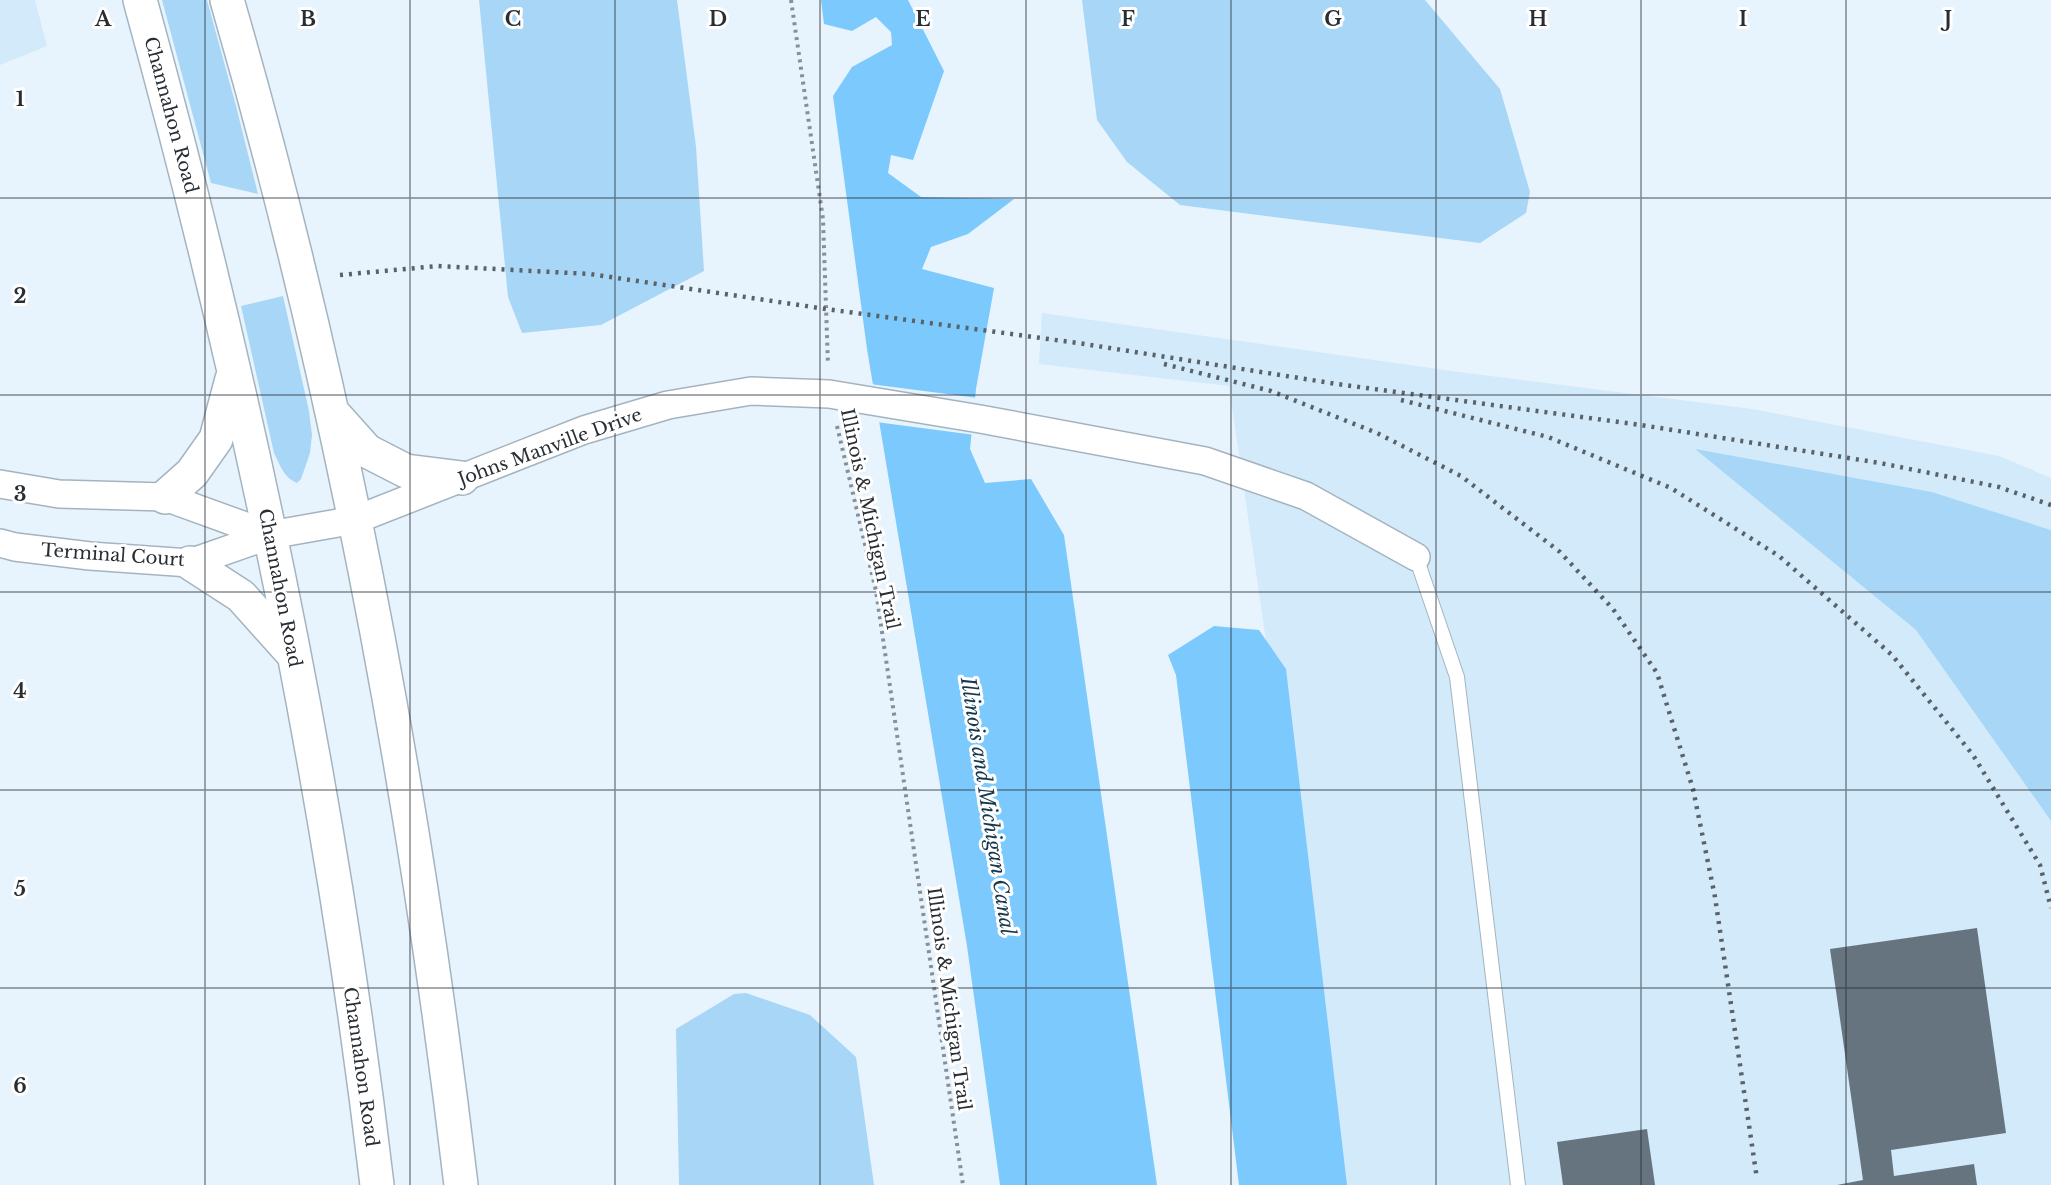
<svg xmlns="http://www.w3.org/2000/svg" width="2051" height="1185" viewBox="0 0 2051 1185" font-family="'Libre Baskerville',serif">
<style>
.built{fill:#d2eafa}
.green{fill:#a7d6f7}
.water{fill:#7bc9fd}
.pier{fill:#e7f4fd}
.building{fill:#66747f}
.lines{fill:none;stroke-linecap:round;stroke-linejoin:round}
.lane-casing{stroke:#a4b4bf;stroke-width:16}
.street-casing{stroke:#a4b4bf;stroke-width:30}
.primary-casing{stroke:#a4b4bf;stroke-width:36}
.path{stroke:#879097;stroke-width:4;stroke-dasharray:3 4.5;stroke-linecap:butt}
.lane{stroke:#fff;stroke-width:14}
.street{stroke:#fff;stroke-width:27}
.primary{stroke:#fff;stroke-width:33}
.rail{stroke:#5a6268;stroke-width:4.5;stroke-dasharray:3 6;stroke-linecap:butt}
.grid{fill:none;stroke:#282e33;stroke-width:1.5;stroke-opacity:0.55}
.labels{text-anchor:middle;stroke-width:6;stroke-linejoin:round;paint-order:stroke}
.street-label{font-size:18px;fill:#282e33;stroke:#fff}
.water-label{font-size:20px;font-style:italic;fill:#16384d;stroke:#fff}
.grid-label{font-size:20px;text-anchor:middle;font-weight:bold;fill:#282e33;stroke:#fff;stroke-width:6;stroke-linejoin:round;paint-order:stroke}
</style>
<rect width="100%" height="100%" fill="#e7f4fd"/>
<!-- built -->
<path class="built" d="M0,0h35l12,46 -47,19z
M1042,313l417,59 293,37 247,47 52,22v52l-119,-38 -236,-42 220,180 135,191v364h-706l-116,-799 -190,-22z"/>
<!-- green -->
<path class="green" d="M162,0h45l29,106 22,88 -47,-11z
M479,0h198l19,147 8,124 -103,54 -79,8 -14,-36z
M1082,0h343l75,89 30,103 -4,21 -46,30 -300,-38 -53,-43 -30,-42z
M283,296l26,115 3,24 -2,18 -9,26 -4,4c-13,-5 -17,-18 -23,-30l-33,-147z
M1695,449l237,43 119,38v291l-135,-191z
M746,993l64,22 46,42 18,128h-195l-3,-156 58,-35z"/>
<!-- water -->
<path class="water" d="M821,0h87l36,71 -31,89 -22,-5 -3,18 33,24 93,2 -46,35 -37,13 -9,22 72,19 -18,101 -6,60 15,34 46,-4 33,56 93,650h-157l-33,-239 -100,-597 -34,-253 19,-29 40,-22 -1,-13 -15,-15 -24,14 -28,-7z
M1214,626l45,4 27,39 61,516h-108l-63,-510 -8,-20z"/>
<!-- pier -->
<path class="pier" d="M870,384l108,14 -3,37 -99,-13z"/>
<!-- building -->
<path class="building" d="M1977,928l29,205 -115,17 3,26 80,-12 3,21h-140l26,-5 -33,-231z
M1647,1129l8,56h-92l-6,-43z"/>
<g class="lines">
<!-- lane casing -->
<g class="lane-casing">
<path id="lane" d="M1416,557l41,120 61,508"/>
</g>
<!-- street casing -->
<g class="street-casing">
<path id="street" d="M0,484l59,10 106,3 105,38
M0,543l15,4 75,9 100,7 80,-28 85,-15 229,-90 84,-25 83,-14 78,3 151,25 225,42 101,35 110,61"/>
</g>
<!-- primary casing -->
<g class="primary-casing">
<path id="primary" d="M140,0c107,388 190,785 237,1185
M227,0c112,386 187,786 234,1185
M333,413l34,38 39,20 56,7
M165,497l27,-24 24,-34 16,-60
M190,563l51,33 52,58"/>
</g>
<!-- path -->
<path class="path" d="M791,0l32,219 5,146
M837,426l39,165 87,594"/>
<!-- lane -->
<use href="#lane" class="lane"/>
<!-- street -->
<use href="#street" class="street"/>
<!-- primary -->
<use href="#primary" class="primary"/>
<!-- rail -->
<path class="rail" d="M340,275l98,-9 152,8 236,35 252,34 259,41 304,41 239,38 119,24 52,18
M1164,364l107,27 106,42 84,43 99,76 53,57 44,64 36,116 22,108 42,282
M1401,400l147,37 123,51 108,68 113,99 81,100 67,110 11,43"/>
</g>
<!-- grid -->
<path class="grid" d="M205,0v1185M410,0v1185M615,0v1185M820,0v1185M1026,0v1185M1231,0v1185M1436,0v1185M1641,0v1185M1846,0v1185M0,198h2051M0,395h2051M0,592h2051M0,790h2051M0,988h2051"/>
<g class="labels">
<!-- street labels -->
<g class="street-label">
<text transform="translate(171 115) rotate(75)" y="6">Channahon Road</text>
<text transform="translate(550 447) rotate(-20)" y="6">Johns Manville Drive</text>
<text transform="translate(870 519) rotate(78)" y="6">Illinois &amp; Michigan Trail</text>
<text transform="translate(113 555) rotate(4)" y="6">Terminal Court</text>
<text transform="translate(280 588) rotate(79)" y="6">Channahon Road</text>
<text transform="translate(949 999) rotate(82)" y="6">Illinois &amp; Michigan Trail</text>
<text transform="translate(361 1067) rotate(82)" y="6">Channahon Road</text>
</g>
<!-- water labels -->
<g class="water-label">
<text transform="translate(988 806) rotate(81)" y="7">Illinois and Michigan Canal</text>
</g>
</g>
<g class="grid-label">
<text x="103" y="26">A</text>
<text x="308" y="26">B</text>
<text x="513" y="26">C</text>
<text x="718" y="26">D</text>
<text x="923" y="26">E</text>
<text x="1128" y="26">F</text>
<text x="1333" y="26">G</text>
<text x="1538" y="26">H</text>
<text x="1743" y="26">I</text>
<text x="1948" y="26">J</text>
<text x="20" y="106">1</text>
<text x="20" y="303">2</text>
<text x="20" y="501">3</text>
<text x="20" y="698">4</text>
<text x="20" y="896">5</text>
<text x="20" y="1093">6</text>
</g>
</svg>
